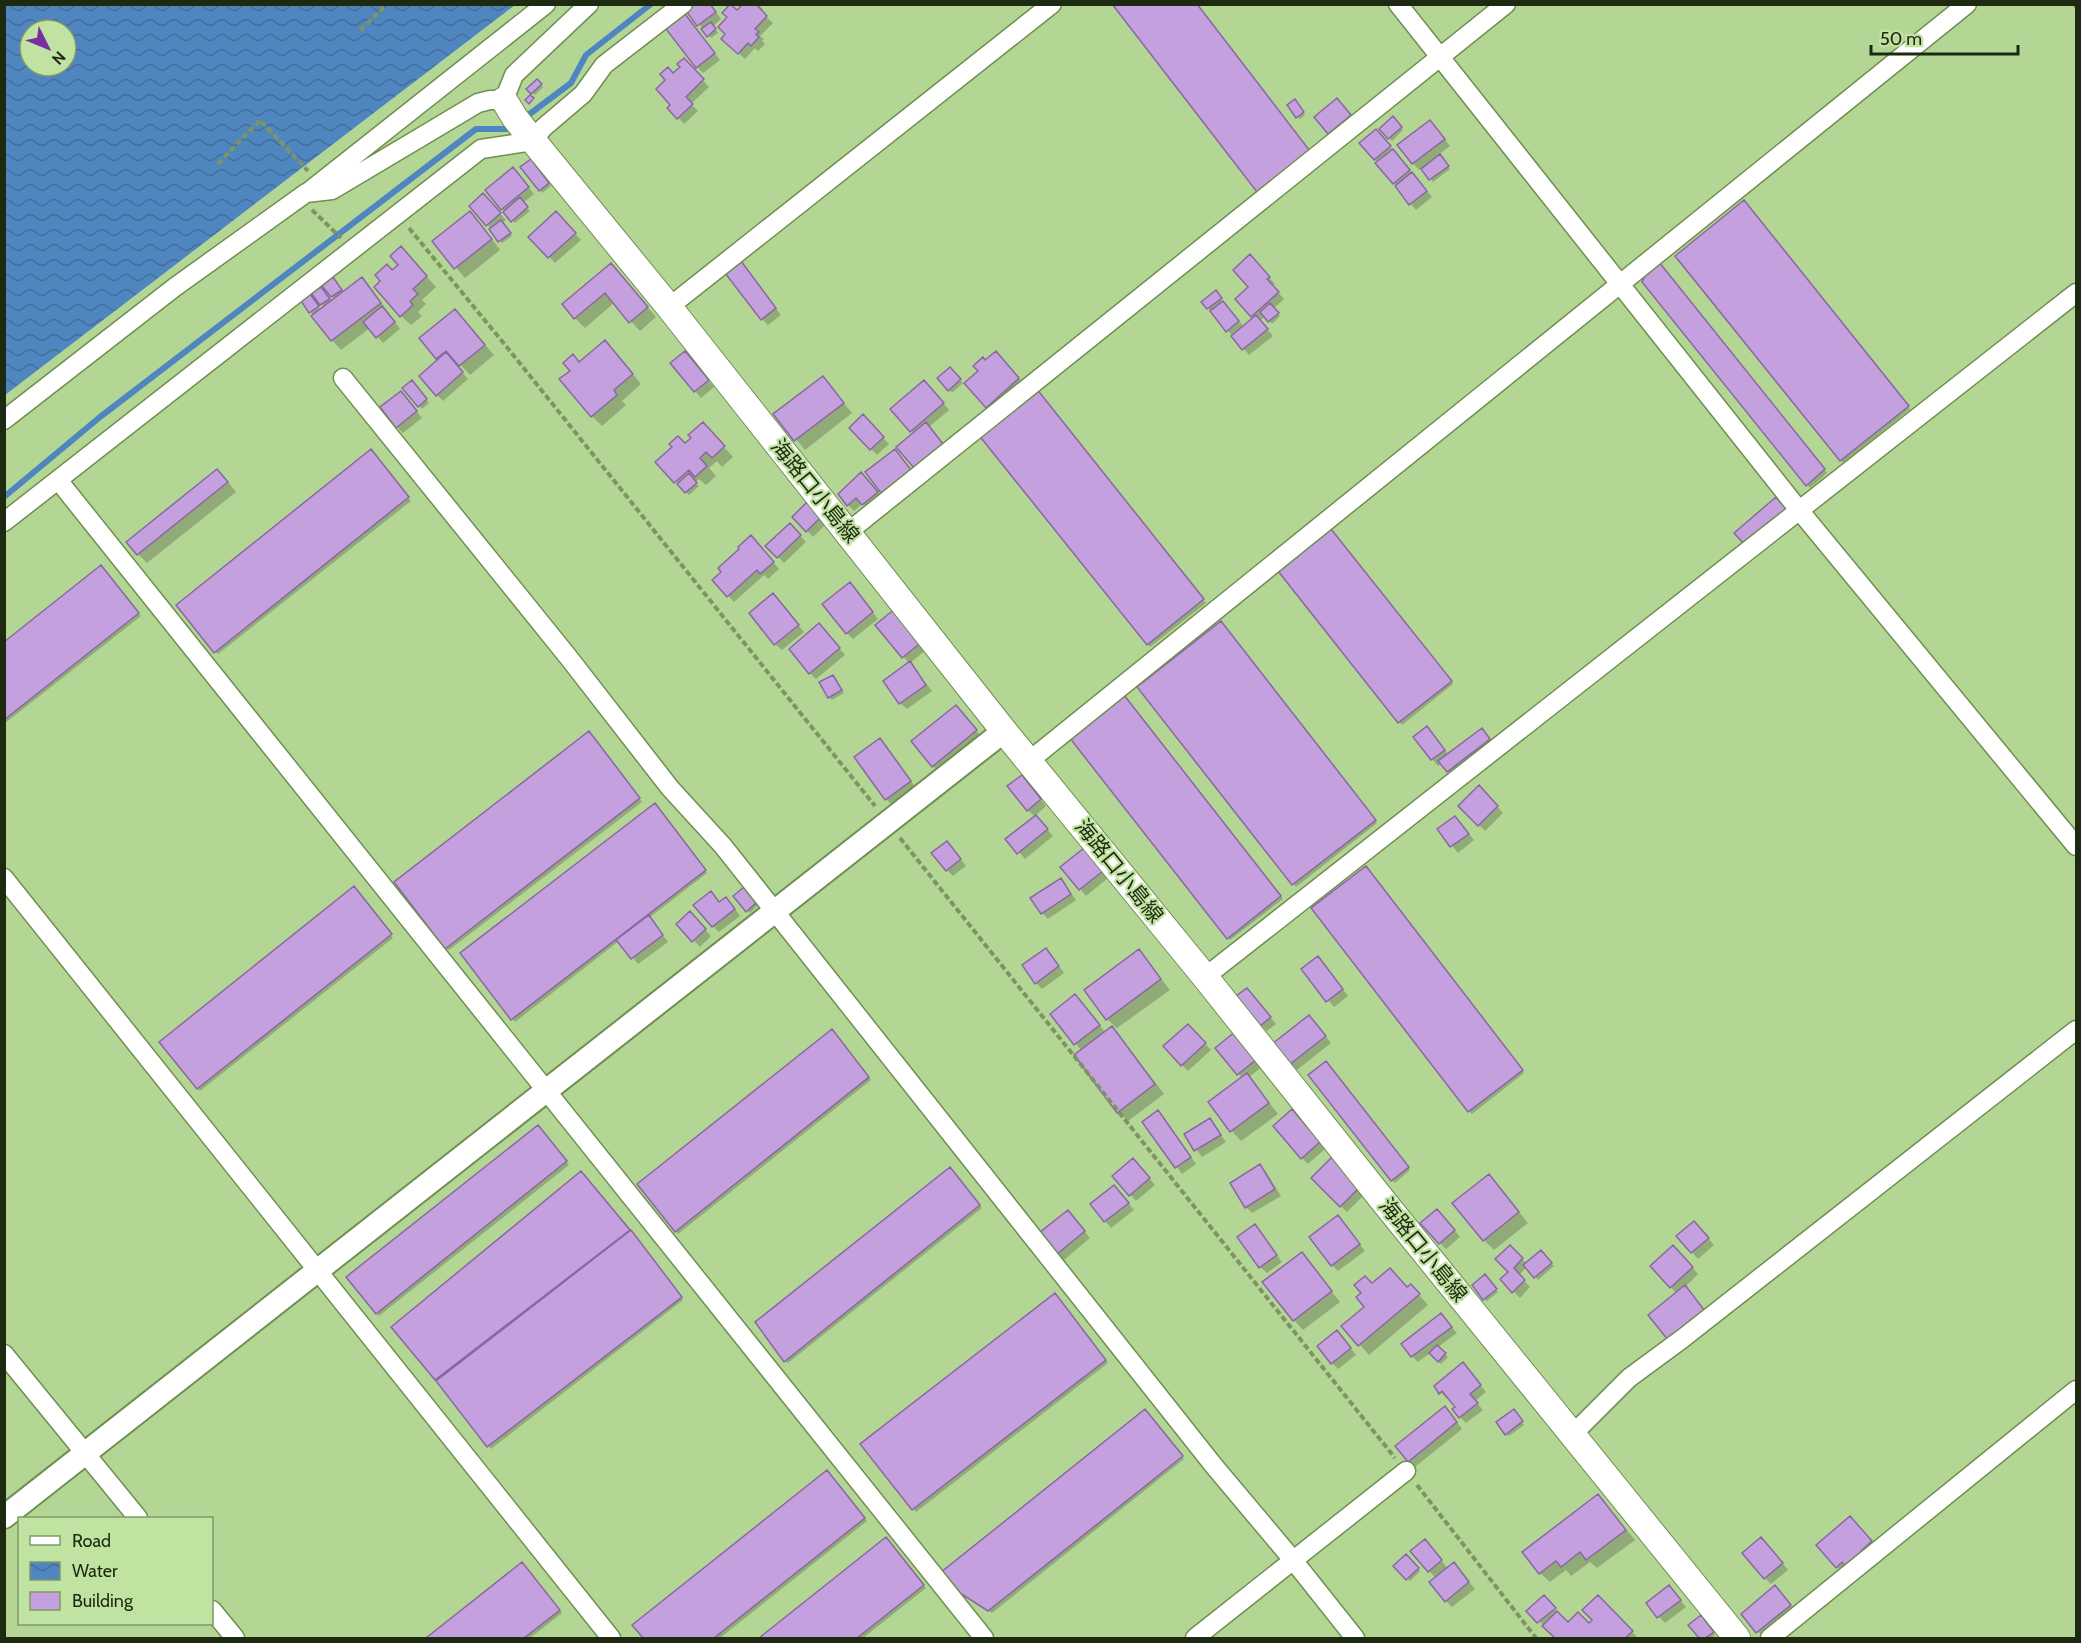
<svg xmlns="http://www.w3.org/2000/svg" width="2081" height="1643" viewBox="0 0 2081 1643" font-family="Cabin,'Noto Sans JP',sans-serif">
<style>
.water{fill:url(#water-waves);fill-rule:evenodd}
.shadow{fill:#0003}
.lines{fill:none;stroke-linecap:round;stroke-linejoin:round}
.stream{stroke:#4f86c0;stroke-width:6}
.building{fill:#c4a0de;stroke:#8967a1;stroke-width:1.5}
.minor-casing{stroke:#6f8f51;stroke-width:21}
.tertiary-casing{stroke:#6f8f51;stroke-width:26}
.secondary-casing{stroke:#6f8f51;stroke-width:28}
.path{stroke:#7c9563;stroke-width:4;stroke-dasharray:6 3;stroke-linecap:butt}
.minor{stroke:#fff;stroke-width:18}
.tertiary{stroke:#fff;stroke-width:22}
.secondary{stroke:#fff;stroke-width:26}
.labels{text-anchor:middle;stroke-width:4.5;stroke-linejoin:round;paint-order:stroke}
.street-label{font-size:21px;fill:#1d2910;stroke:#c1e3a2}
</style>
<defs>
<pattern id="water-waves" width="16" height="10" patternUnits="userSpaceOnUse" patternTransform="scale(1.5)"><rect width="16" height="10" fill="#4f86c0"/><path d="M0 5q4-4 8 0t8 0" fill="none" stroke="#416e9b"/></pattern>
</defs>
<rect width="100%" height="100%" fill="#b4d695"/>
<!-- water -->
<path class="water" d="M5,4h510v1l-510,390zM30,30h36v36h-36z"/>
<!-- shadow -->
<path class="shadow" d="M710,4l11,15 -8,7 5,7 -7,5 -23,-26z
M745,4h13l5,6 -2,2 12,11 -13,13 4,3 -2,2 3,3 -7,7 -3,-3 -10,11 -22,-20 14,-27z
M691,22l29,38 -17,13 -6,-6z
M684,60l25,27 -18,17 7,7 -14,13 -15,-16 3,-3 -5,-25 15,-13z
M537,81l6,6 -8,8 -7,-6z
M1297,104l8,11 -5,4 -3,-2z
M1343,106l13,16 -21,17 -6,-6z
M1393,118l10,12 -11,11 -11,-12z
M1436,128l14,18 -12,9 12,14 -17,13 -11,-14 -3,2 -6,-7 -14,-17z
M1382,137l50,60 -16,13 -55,-67z
M533,163l18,23 -9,7 -2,-3z
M519,176l15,18 -11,9 7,8 -15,12 -13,-14z
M489,201l17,19 -4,3 10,13 -10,7 -15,-19z
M1747,205l163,204 -67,54 -2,-3z
M556,213l25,27 -26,23 -25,-26z
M480,223l20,27 -35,28 -31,-36z
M410,258l26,29 -14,13 4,4 -8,8 4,4 -11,9 -10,-9 -8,-44z
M1657,262l170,211 -17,15 -166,-206z
M1256,263l19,21 -3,2 12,13 -11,10 7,7 -8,8 -7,-8 -5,5 13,15 -24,19 -46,-53 12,-10 29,35 11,-9 -18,-19 13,-12z
M611,265l45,52 -16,14 -26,-28 -29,25 -10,-10z
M747,269l34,46 -13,10 -6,-6z
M362,279l10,10 28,40 -17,14 -13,-15 -29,22 -9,-10 -29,-38 9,-3 9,11 4,-2 -12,-14 10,-3 8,12 4,-3 -11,-14 11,-4 9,11z
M455,311l39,44 -24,20 -14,-15 -2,3 14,16 -25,22 -6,-6 2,-35 -18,-21z
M614,352l27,32 -19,17 4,4 -24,21 -10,-10 -12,-53z
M691,359l23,28 -13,11 -29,-34z
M1002,359l23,26 -32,28 -6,-6 -7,-36 5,-9z
M950,369l13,14 -11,10 -13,-15z
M822,378l30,35 -47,37 -30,-36z
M414,385l15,18 -7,6 -18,-21z
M930,388l19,22 -20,17 20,24 -28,22 -7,-39 -22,-25z
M1039,393l167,210 -56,44 -2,-3z
M407,399l15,19 -19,15 -6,-6z
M863,416l26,28 -12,11 -26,-27z
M712,434l21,23 -11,10 -5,-6 -8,7 7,8 -10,9 -7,-6 -4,4 4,3 -10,9 -32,-33 36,-24z
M374,454l37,47 -193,153 -3,-2z
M867,480l16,18 -14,12 -6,-7 -9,8 -6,-6z
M227,481l9,11 -89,71 -9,-9z
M807,504l19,20 -13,13 -19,-20z
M790,525l16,17 -22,21 -16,-17z
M1334,533l119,151 -51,41 -122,-154z
M757,543l22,26 -11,10 -4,-4 -30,27 -20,-22z
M104,569l37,47 -137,108v-80z
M856,590l22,29 -25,20 -6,-6z
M779,601l25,31 -22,18 -7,-6z
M902,616l26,32 -18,15 22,28 -25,18 -7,-6 9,-40 -32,-37z
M1223,626l154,197 -81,64 -157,-200z
M825,632l20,23 -29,24 -6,-6z
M833,677l11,16 -12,7 -3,-3z
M1127,699l156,200 -53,41 -2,-2z
M965,717l20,24 -43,35 -9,-10z
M1427,728l22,27 39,-19 7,10 -41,32 -12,-15 -4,3 -6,-7 -17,-22z
M591,736l51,66 -193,148 -3,-2z
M880,740l36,48 -24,17 -6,-6z
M1028,783l18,23 -11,10 18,20 -28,23 -17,-20 27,-22 -7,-7z
M1479,787l24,26 -18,18 -25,-25z
M657,808l50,65 -58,45 19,24 -30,22 -19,-23 -104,81 -53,-68z
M1455,817l19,23 -16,13 -19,-24z
M953,849l13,17 -13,10 -6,-6z
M1090,856l18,22 -22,18 -24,-29z
M1368,871l156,202 -52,41 -3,-3z
M1061,880l15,20 -28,19 -6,-6z
M744,889l14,16 -8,8 -15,-17z
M356,891l37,47 -193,153 -39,-49z
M717,899l3,4 12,2 8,11 -21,16 -6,-6z
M690,913l21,23 -11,11 -22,-23z
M1139,951l31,39 -53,38 -10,-9z
M1052,956l12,17 -22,16 -6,-6z
M1324,964l24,32 -14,11 -31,-38z
M1253,996l23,28 -9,7 -6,-6z
M1081,1002l25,31 6,-5 9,10 43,56 -36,27 -10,-9 -36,-61 -30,-36z
M1315,1023l16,20 -34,27 -23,-26z
M1194,1032l17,18 -23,21 -6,-6z
M1235,1033l28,33 -14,11 29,37 -37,27 -9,-10 -22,-29 32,-24 -25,-30z
M834,1034l37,46 -193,154 -2,-3z
M1328,1066l82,104 -15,13 -3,-3z
M1158,1112l38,52 -14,10 -38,-52z
M1298,1117l27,32 -17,15 -6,-6z
M1210,1120l16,22 -24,15 -16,-22z
M541,1129l28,36 -190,151 -2,-3z
M1333,1158l34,34 -20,20 -34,-34z
M1139,1166l16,19 -19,16 -22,-25z
M1260,1166l6,6 15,24 -29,17 -6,-6z
M953,1172l29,36 -194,155 -3,-2z
M583,1175l100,125 -192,149 -98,-122z
M1489,1176l39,47 -34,27 -10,-10z
M1121,1193l13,17 -23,18 -19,-23z
M1444,1217l16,20 -14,12 -6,-6z
M1074,1218l16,20 -26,22 -7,-6z
M1344,1223l21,28 -27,20 -6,-6z
M1255,1226l27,36 -15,11 -7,-6z
M1700,1229l14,16 -16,14 -20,-23z
M1510,1247l17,17 14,-12 13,14 -16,14 -11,-13 -8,8 11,12 -10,11 -18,-19 8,-7z
M1680,1253l18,21 -13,13 25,31 -33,-24 -25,-28z
M1301,1254l39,48 -37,28 -9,-10z
M1484,1276l14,16 -11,9 -3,-2z
M1372,1285l36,4 3,-3 17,19 -59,50 -26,-29 23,-19z
M1057,1298l51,65 -192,149 -54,-68z
M1441,1315l16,18 -19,14 10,10 -7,7 -11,-11 -12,9 -6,-6z
M1343,1338l13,17 -18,14 -6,-6z
M1469,1371l17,21 -11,9 8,9 -17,13 -6,-6 -3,-10 -8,-10 -2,2 -11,-12z
M1148,1413l36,46 -192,154 -53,-34z
M1451,1414l11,15 -47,38 -6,-6z
M1516,1414l8,11 -15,11 -3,-2z
M830,1475l37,46 -147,117h-76l-10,-12z
M1598,1496l37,44 -38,28 -7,-6 -19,14 -5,-6 -16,12 -10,-9z
M1856,1524l21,24 -34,25 -6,-6z
M886,1539l40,49 -63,50h-102z
M1768,1545l20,25 -17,14 -6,-6z
M1431,1547l17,22 12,2 15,18 -23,18 -6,-6 -10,-23 -7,-7z
M1406,1556l14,15 -10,10 -15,-15z
M522,1564l40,49 -32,25h-101z
M1675,1593l11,14 -21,16 -6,-6z
M1781,1594l15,18 -32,26 -21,-23z
M1544,1597l24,27 21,1 5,-5 4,-23 40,41h-81l-29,-27z
M1704,1620l11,15 -4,3h-10l-11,-13z"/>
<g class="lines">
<!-- stream -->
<path class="stream" d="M523,119l48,-36 15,-28 65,-51
M4,497l96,-80 376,-288h33l4,-3"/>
</g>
<!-- building -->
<path class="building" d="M695,4h15l6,8 -19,14 -11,-15z
M730,4l7,6 6,-6h13l11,12 -12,13 4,3 -3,2 3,3 -8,9 -3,-3 -10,11 -17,-15 4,-5 -7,-7 9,-10 -5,-4z
M1112,4h85l113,147 -53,41z
M685,14l30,39 -19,15 -30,-39z
M711,22l5,7 -9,8 -6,-8z
M684,58l20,21 -18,18 7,7 -16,15 -10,-11 3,-3 -14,-16 9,-9 -5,-6 8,-7 5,6 7,-6 -3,-3z
M537,79l5,5 -11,10 -5,-5z
M530,95l4,3 -5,6 -4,-4z
M1337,98l14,17 -23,19 -14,-17z
M1295,99l9,13 -8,6 -9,-13z
M1393,116l9,11 -14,12 -9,-10z
M1430,120l15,19 -33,25 -15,-19z
M1376,129l15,17 -17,14 -15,-17z
M1393,149l17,21 -17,14 -18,-21z
M1440,154l9,12 -20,14 -8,-11z
M531,159l18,24 -10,8 -19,-24z
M513,167l16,20 -28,23 -16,-20z
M1412,172l15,19 -18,14 -14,-19z
M483,193l18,20 -15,13 -17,-20z
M520,197l8,10 -17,15 -8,-10z
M1744,200l165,206 -69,55 -165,-205z
M470,211l22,28 -38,30 -22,-28z
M556,211l20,22 -28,25 -20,-21z
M501,220l10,13 -13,9 -9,-13z
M401,246l26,30 -14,13 5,5 -8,7 3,4 -13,12 -26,-30 6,-6 -5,-6 12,-11 5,6 6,-5 -8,-9z
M1250,254l20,23 -3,2 12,13 -28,25 -16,-18 13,-12 -15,-17z
M1655,257l170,212 -19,17 -164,-204z
M741,261l35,47 -15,12 -36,-47z
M611,263l37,44 -19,16 -24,-30 -31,26 -12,-15z
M333,277l9,13 -11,7 -9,-11z
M362,277l19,26 -50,38 -20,-25z
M321,287l9,12 -10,6 -9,-12z
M1216,290l6,8 -15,11 -6,-7z
M310,294l9,12 -10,7 -8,-12z
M1223,301l16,20 -13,11 -16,-21z
M1270,303l9,10 -11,9 -8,-10z
M382,306l13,16 -19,16 -13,-16z
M455,309l30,36 -26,21 -13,-15 -10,8 -17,-21z
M1256,315l12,14 -26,21 -11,-14z
M605,340l28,34 -19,16 3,5 -26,22 -32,-38 11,-8 -7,-8 10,-9 6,8z
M685,351l24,29 -15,12 -24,-29z
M996,351l23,27 -33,30 -22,-25 14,-12 -5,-5 10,-9 2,3z
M446,352l17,20 -27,24 -17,-20z
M950,367l11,12 -13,12 -11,-13z
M823,376l21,27 -50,38 -21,-27z
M412,380l15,19 -9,8 -16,-19z
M924,380l20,23 -34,29 -20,-23z
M1036,388l168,211 -57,46 -169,-211z
M401,391l16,20 -21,17 -16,-21z
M863,414l21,23 -14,13 -21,-22z
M703,422l22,24 -13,12 -6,-6 -6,6 7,8 -12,11 -6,-7 -15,13 -19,-21 17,-15 -3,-3 9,-8 7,7 6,-5 -3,-3z
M926,422l17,22 -29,24 -18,-21z
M371,449l38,48 -195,156 -38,-48z
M895,449l16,21 -30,23 -16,-21z
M217,469l11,13 -91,73 -11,-13z
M861,472l17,20 -16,13 -6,-7 -9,8 -9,-12z
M689,473l8,10 -12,10 -8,-9z
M1776,497l10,12 -42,35 -10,-11z
M807,502l14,15 -15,15 -14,-15z
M790,523l11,12 -24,23 -12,-12z
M1331,529l121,152 -54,42 -120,-152z
M751,535l23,27 -14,12 -3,-4 -30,27 -15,-17 9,-8 -3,-4 21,-19 -1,-2z
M101,565l38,48 -135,107v-78z
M850,582l23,30 -27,22 -24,-30z
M773,593l26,32 -25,20 -25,-32z
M896,608l27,33 -21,17 -27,-33z
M1221,621l155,199 -84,65 -155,-198z
M819,623l21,25 -31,26 -20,-25z
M910,661l16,24 -27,19 -16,-23z
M833,675l9,15 -14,8 -9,-16z
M1124,695l157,201 -54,43 -158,-202z
M956,705l21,25 -45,37 -21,-26z
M1427,726l18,24 -14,10 -18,-23z
M1482,728l8,11 -43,33 -9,-11z
M589,731l51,67 -195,151 -51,-67z
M880,738l31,43 -26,19 -31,-43z
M1022,775l19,24 -14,12 -20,-25z
M1479,785l19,21 -20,20 -20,-20z
M655,803l51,67 -195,150 -51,-67z
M1036,815l12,14 -31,25 -12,-15z
M1455,816l14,18 -19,13 -13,-18z
M947,841l14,18 -15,12 -15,-18z
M1084,848l19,23 -24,19 -19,-23z
M1366,866l157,204 -55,42 -157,-204z
M1061,878l10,16 -30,20 -11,-16z
M354,886l38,48 -195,155 -38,-47z
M744,887l13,15 -11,10 -13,-16z
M711,891l8,11 7,-5 9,12 -23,18 -19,-22z
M690,911l16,18 -14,13 -16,-18z
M649,915l14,20 -32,24 -15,-19z
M1046,948l13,18 -24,18 -13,-19z
M1139,949l22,30 -55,41 -22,-30z
M1318,956l25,33 -17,13 -25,-33z
M1247,988l24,29 -11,9 -24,-30z
M1075,994l25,31 -26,20 -24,-31z
M1309,1015l17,21 -37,29 -17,-21z
M1188,1024l18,19 -25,23 -18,-20z
M1112,1026l43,58 -38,29 -43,-58z
M832,1029l37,48 -194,155 -38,-48z
M1236,1031l21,28 -20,16 -22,-27z
M1326,1061l83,106 -18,14 -83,-106z
M1247,1073l22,30 -39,29 -22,-30z
M1292,1109l28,33 -19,17 -28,-33z
M1158,1110l33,47 -16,11 -33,-46z
M1210,1118l11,17 -27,16 -10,-17z
M538,1125l29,36 -191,153 -30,-37z
M1333,1156l29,29 -22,22 -29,-29z
M1133,1158l17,20 -21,18 -17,-20z
M1260,1164l15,25 -30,19 -15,-25z
M950,1167l30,38 -196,157 -29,-40z
M581,1171l49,59 -195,150 -44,-53z
M1489,1174l30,38 -36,29 -31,-38z
M1114,1185l15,18 -25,19 -14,-18z
M1437,1209l18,21 -16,14 -19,-21z
M1068,1210l17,21 -29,24 -17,-22z
M1338,1215l22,29 -29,22 -22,-29z
M1694,1221l15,17 -18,15 -15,-17z
M1255,1224l22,31 -18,13 -22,-31z
M631,1230l51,67 -195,150 -51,-66z
M1510,1245l13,13 -9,10 11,12 -13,13 -12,-14 8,-7 -13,-13z
M1673,1245l20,22 -23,21 -20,-22z
M1541,1250l11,13 -18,15 -11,-13z
M1302,1252l30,39 -39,30 -31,-39z
M1390,1268l17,19 4,-3 9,10 -62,52 -17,-20 23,-19 -8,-10 5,-4 -7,-8 11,-9 7,7z
M1485,1274l12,15 -14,11 -11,-15z
M1685,1285l20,26 -37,29 -20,-25z
M1055,1293l51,67 -194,150 -52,-66z
M1441,1313l11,14 -41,30 -10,-13z
M1337,1330l14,18 -20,16 -14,-18z
M1437,1345l9,8 -8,9 -9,-9z
M1463,1362l18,23 -11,9 8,9 -19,15 -7,-9 3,-2 -13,-16 -3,3 -5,-8z
M1445,1406l12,16 -49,40 -13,-16z
M1145,1409l38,47 -195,155 -53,-34z
M1514,1409l9,12 -18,14 -9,-13z
M827,1470l38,48 -151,120h-71l-11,-13z
M1598,1494l28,36 -40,30 -6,-8 -19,15 -5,-6 -17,13 -17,-22z
M1850,1516l22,25 -11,10 2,2 -16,15 -5,-6 -6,6 -20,-23z
M886,1537l38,48 -67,53h-98z
M1761,1537l22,26 -19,16 -22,-26z
M1425,1539l17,21 -14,12 -18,-21z
M1406,1554l13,14 -13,12 -13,-14z
M522,1562l38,48 -36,28h-98z
M1454,1562l15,20 -24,20 -16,-20z
M1669,1585l12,15 -24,18 -11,-15z
M1775,1585l16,20 -35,28 -15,-19z
M1544,1595l12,13 -19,15 -11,-12z
M1598,1595l35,36 -8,7h-70l-13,-12 15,-15 11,11 10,-10 11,11 3,-3 -10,-10z
M1701,1615l13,17 -9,6h-6l-11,-13z"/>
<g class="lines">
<!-- minor casing -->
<g class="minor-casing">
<path id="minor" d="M1398,4l401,506 277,336
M307,193l239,-189
M669,307l383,-303
M343,378l226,280 101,130 53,58 491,620 79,94 62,78
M4,420l171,-133 131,-94 26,-3 146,-87 12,-3h14l10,-25 75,-71
M58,480l926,1158
M4,522l477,-373 52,-8 10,-13 40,-34 21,-29 79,-61
M848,532l658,-528
M1029,761l938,-757
M4,878l607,760
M1205,977l871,-684
M4,1354l134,164
M1573,1434l56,-56 53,-39 394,-309
M212,1610l23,28
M1195,1638l211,-167
M1770,1638l306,-248"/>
</g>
<!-- tertiary casing -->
<g class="tertiary-casing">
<path id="tertiary" d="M4,1517l1000,-786"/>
</g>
<!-- secondary casing -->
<g class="secondary-casing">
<path id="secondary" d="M504,100l11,18 15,19 139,170 335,424 201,246 179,225 353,436"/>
</g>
<!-- path -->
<path class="path" d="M2074,4l2,3
M360,30l28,-26
M218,164l42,-44 48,51
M312,210l29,28
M409,228l97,118 369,460
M900,838l495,620
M1417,1485l119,153"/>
<!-- minor -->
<use href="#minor" class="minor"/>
<!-- tertiary -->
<use href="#tertiary" class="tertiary"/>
<!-- secondary -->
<use href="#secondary" class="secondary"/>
</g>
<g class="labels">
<!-- street labels -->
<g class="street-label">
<text transform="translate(815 491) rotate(51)" y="7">海路口小島線</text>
<text transform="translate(1119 871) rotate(51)" y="7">海路口小島線</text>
<text transform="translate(1423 1250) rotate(51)" y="7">海路口小島線</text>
</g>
</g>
<!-- border -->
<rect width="2081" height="1643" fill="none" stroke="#1d2910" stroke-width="12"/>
<!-- legend -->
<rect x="18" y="1517" width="195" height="108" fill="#c1e3a2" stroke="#7f9968" stroke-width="1.5"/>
<rect x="30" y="1536" width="30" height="9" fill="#ffffff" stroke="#7f9968" stroke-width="1.5"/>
<text x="72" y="1547" font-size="18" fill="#1d2910">Road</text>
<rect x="30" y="1562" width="30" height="18" fill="url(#water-waves)" stroke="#7f9968" stroke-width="1.5"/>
<text x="72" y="1577" font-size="18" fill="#1d2910">Water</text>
<rect x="30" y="1592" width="30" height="18" fill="#c4a0de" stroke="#7f9968" stroke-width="1.5"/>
<text x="72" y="1607" font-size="18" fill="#1d2910">Building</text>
<!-- north arrow -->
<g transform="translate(48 48) rotate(133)"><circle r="28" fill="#c1e3a2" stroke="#7f9968" stroke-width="1.5"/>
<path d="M0-4.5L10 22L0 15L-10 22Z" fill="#782ea0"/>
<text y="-9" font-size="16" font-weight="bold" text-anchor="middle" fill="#1d2910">N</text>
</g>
<!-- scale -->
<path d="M1871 45v9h147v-9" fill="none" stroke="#1d2910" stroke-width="3"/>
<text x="1880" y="45" font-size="18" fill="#1d2910" stroke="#c1e3a2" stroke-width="4.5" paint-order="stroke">50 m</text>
</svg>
